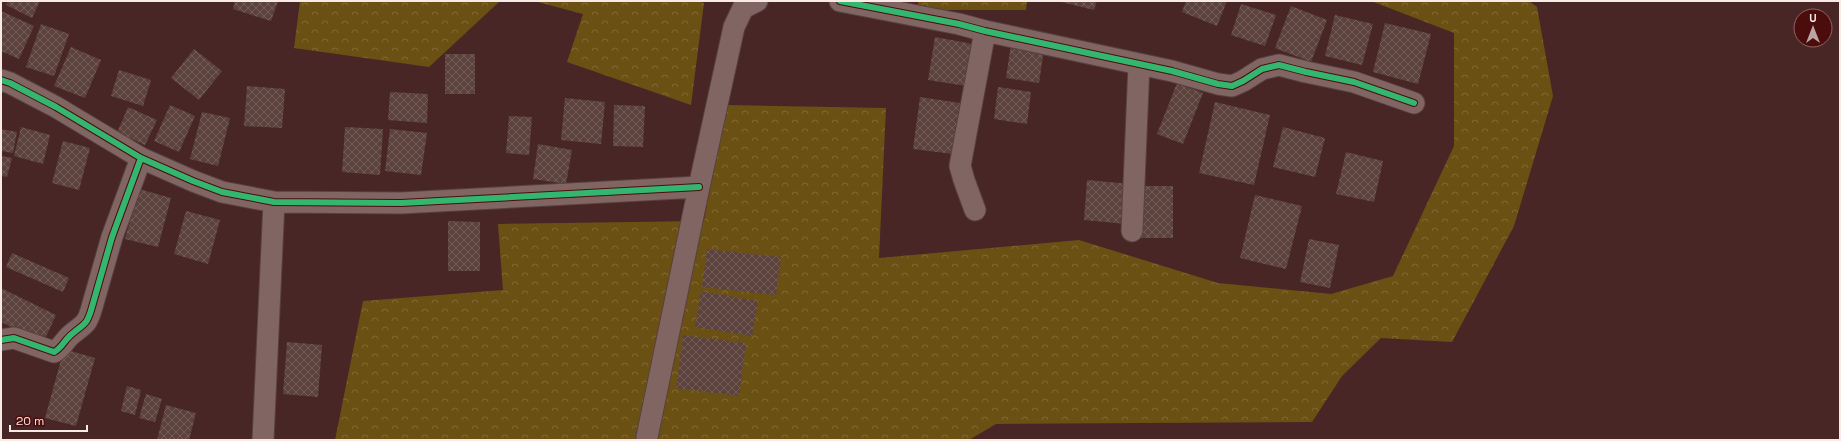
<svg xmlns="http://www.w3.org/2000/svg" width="1841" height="441" viewBox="0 0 1841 441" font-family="'Space Grotesk',sans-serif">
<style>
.forest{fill:url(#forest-crowns)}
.building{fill:url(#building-cross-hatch)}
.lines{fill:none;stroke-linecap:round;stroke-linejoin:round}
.minor-casing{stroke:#584140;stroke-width:23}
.minor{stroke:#806562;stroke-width:21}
.cycleway-casing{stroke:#4b0d0c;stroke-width:8}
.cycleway{stroke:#33b770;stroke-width:6}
</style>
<defs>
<pattern id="forest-crowns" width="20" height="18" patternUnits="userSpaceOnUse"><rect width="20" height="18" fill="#6b5013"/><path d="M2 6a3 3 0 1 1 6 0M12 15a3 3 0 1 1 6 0" fill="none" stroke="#816935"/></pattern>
<pattern id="building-cross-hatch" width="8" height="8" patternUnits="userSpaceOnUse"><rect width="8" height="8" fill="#5c423c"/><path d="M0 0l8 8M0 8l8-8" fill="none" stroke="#745d58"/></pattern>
</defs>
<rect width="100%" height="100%" fill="#482625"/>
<!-- forest -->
<path class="forest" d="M300,1h200l-71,66 -135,-19z
M534,1h162l8,2 -13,102 -124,-43 16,-48z
M918,1h109l-1,9h-108z
M1371,1h158l8,6 16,89 -39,130 -62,116 -71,-4 -39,38 -30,46 -316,2 -27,16h-634l28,-139 140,-11 -5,-66 206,-3 21,-116 161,3 -7,150 200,-18 139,43 113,11 62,-18 61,-130v-113z"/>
<!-- building -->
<path class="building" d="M8,1h32l-8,17 -26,-13z
M235,1h43l-7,20 -38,-12z
M1057,1h40l-3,9z
M1186,1h41l-10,25 -35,-14z
M1241,4l35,11 -11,31 -34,-11z
M1291,6l36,14 -16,42 -36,-14z
M1,11l33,15 -15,33 -18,-8z
M1335,15l38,9 -11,41 -37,-9z
M1385,23l46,11 -13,50 -45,-12z
M41,24l28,10 -15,42 -28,-9z
M935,37l38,7 -7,42 -38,-6z
M1011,44l33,5 -5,34 -33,-5z
M71,47l30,13 -16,38 -31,-12z
M194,49l28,22 -23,29 -28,-22z
M445,54h30v40h-30z
M119,70l32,10 -8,26 -32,-10z
M1177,83l26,10 -20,51 -26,-10z
M247,86l38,3 -3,39 -38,-2z
M998,87l33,5 -4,32 -33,-5z
M390,92l38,2 -1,29 -39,-3z
M920,97l40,6 -7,51 -40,-5z
M565,98l40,4 -4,42 -40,-4z
M1215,102l55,13 -16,70 -55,-12z
M170,105l25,11 -16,36 -25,-11z
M614,105l31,1 -2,41 -30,-1z
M128,107l29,13 -12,25 -28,-12z
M202,112l28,6 -12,48 -28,-7z
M509,116l23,1 -3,38 -23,-2z
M21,127l29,8 -7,29 -29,-8z
M345,127l38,2 -3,46 -38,-3z
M1283,127l42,11 -10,39 -42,-10z
M1,129l16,3 -4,21 -12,-2z
M390,129l37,4 -6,42 -36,-4z
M63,141l27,7 -11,42 -27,-7z
M538,144l34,6 -6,34 -33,-5z
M1346,152l37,9 -9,41 -38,-8z
M1,156l11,2 -5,19 -6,-1z
M1087,180l44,4 -5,40 -42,-4z
M1141,186h32v52h-32z
M139,189l32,9 -13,49 -33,-8z
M1255,195l47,11 -16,63 -46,-11z
M186,211l34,9 -12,44 -34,-10z
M448,221l32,1v49h-32z
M1309,239l30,6 -9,43 -30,-6z
M707,249l74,8 -5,38 -74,-8z
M12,253l57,25 -6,14 -57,-25z
M1,288l55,27 -13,28 -42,-21z
M701,291l57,10 -6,35 -57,-9z
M683,335l63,8 -7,53 -63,-8z
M287,342l35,3 -4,52 -35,-3z
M64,349l31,9 -19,68 -31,-8z
M127,386l14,4 -6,25 -14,-4z
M146,394l16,5 -7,23 -16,-4z
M166,405l30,8 -7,27h-32z"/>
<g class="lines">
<!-- minor casing -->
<g class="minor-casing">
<path id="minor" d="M840,1l119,23 26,7 187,40 46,13 14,2 11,-5 19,-12 17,-4 27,7 48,10 60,21
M1,80l9,3 46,24 85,51 52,23 29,11 52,10 127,1 298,-16
M975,210l-11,-30 -4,-14 25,-135
M1132,231l7,-167
M1,340l13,-2 40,14c8,-4 11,-13 18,-18 13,-11 15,-9 20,-27l20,-70 29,-79
M647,437l52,-250 35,-160 9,-19 14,-7
M263,440l11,-238"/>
</g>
<!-- minor -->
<use href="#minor" class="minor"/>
<!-- cycleway casing -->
<g class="cycleway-casing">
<path id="cycleway" d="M840,1l119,23 26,7 187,40 46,13 14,2 11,-5 19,-12 17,-4 27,7 48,10 60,21
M1,80l9,3 46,24 85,51 52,23 29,11 52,10 127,1 298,-16
M1,340l13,-2 40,14c8,-4 11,-13 18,-18 13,-11 15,-9 20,-27l20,-70 29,-79"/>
</g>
<!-- cycleway -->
<use href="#cycleway" class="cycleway"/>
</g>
<!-- border -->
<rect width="1841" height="441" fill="none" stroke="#f9e9e7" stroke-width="4"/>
<!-- north arrow -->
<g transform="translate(1813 28)"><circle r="19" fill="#4b0d0c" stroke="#916564"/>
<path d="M0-3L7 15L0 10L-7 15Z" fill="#bba5a3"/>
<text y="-6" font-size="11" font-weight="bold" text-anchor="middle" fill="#f9e9e7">U</text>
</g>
<!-- scale -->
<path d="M10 425v6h77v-6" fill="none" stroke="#f9e9e7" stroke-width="2"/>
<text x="16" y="425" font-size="12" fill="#f9e9e7" stroke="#4b0d0c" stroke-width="3" paint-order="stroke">20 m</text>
</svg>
